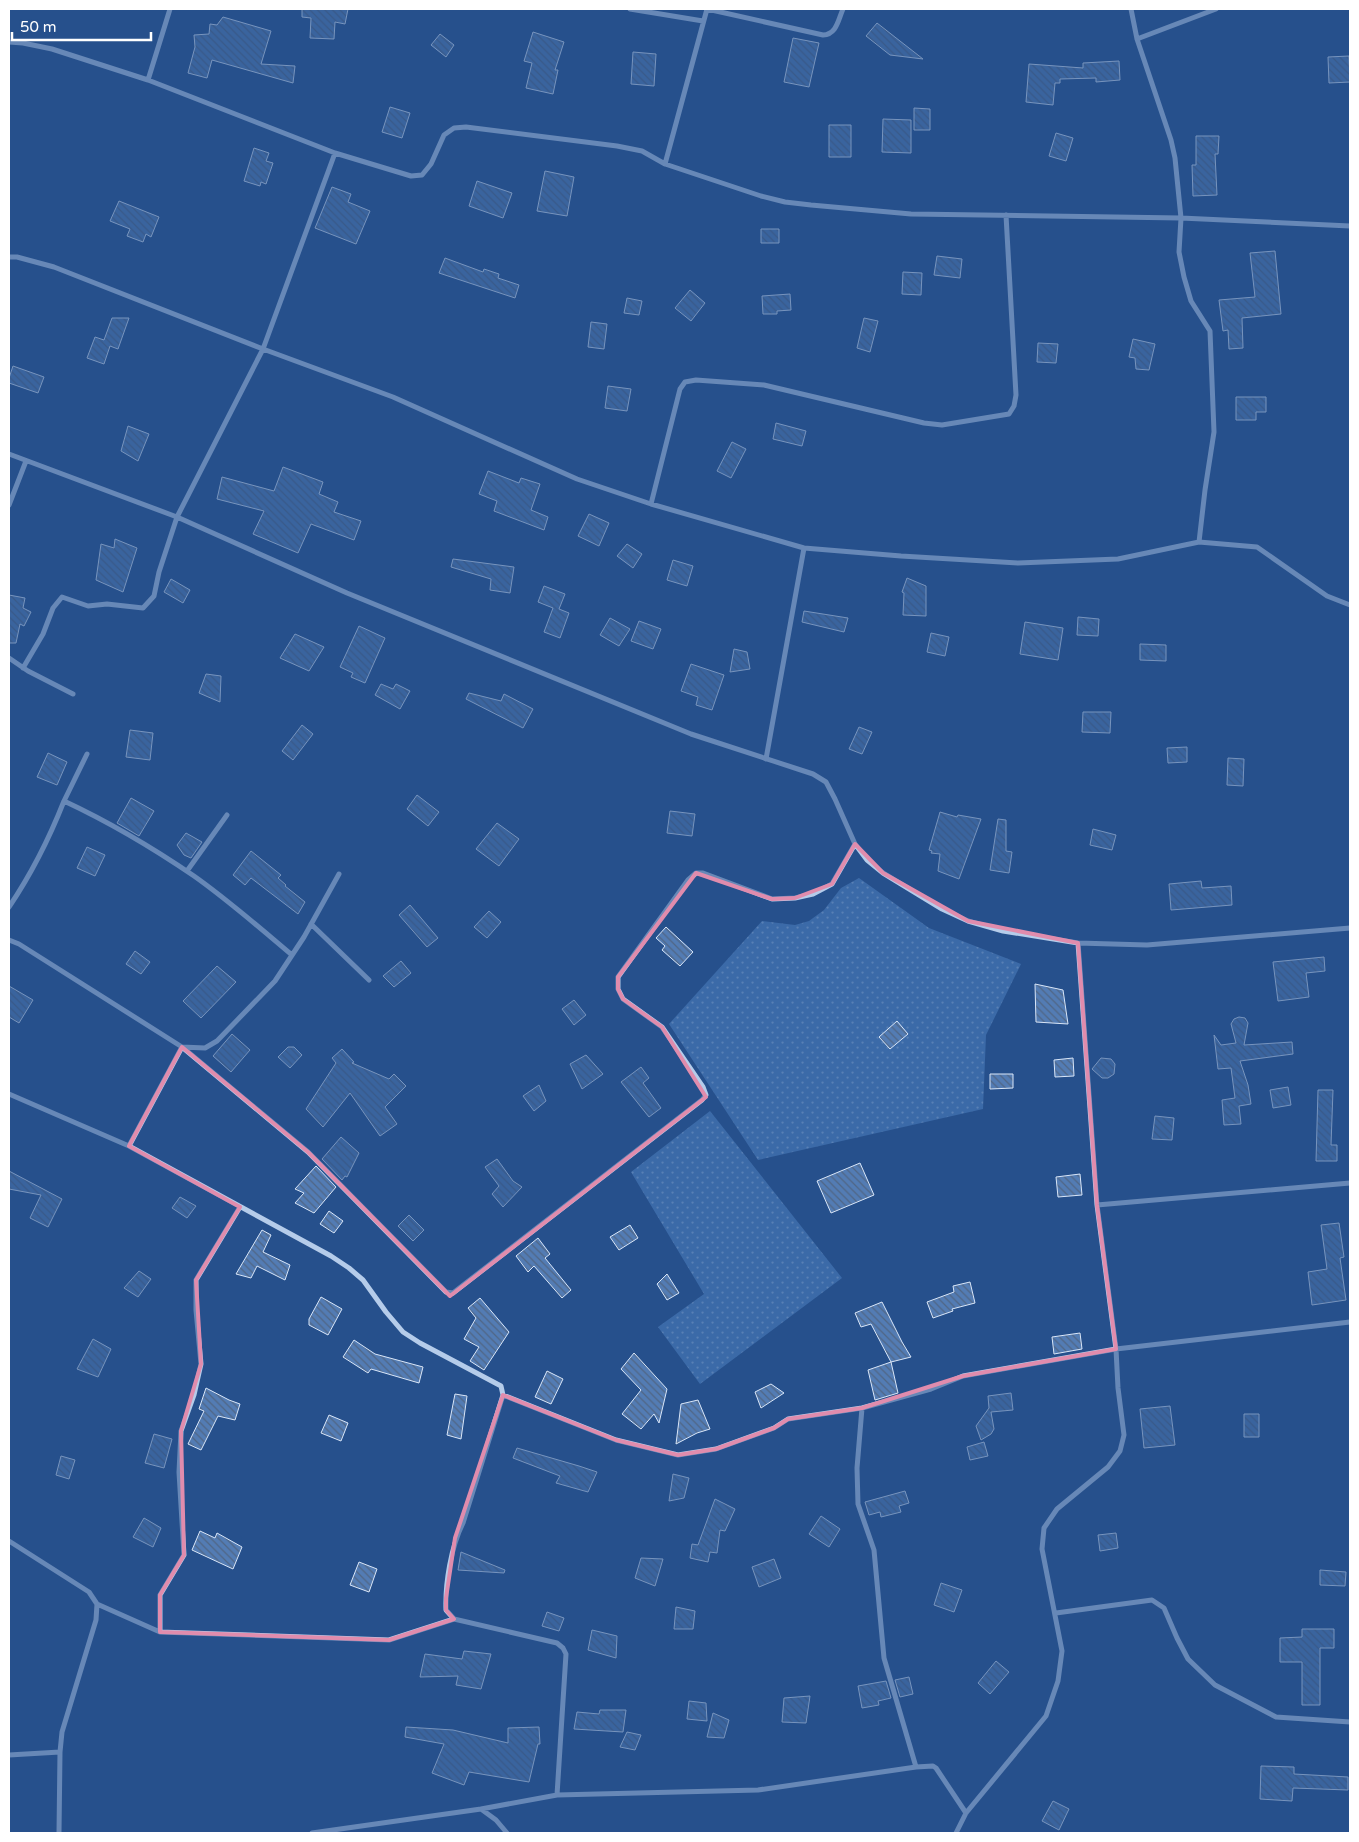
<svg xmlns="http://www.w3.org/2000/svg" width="1359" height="1842" viewBox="0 0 1359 1842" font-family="'Varela Round',sans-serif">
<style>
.grass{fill:url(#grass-dots)}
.building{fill:url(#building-back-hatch);stroke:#d9e6f8}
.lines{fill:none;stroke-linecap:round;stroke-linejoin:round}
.street{stroke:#b5ccea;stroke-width:5}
.marked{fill:none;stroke:#e08cad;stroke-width:4;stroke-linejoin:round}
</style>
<defs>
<pattern id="grass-dots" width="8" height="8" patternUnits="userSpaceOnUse" patternTransform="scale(1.25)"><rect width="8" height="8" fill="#3b6aa8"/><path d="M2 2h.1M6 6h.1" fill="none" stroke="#5880b5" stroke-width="1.8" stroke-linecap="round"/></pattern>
<pattern id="building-back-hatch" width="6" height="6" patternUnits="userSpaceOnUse" patternTransform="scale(1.25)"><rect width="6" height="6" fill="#537cb4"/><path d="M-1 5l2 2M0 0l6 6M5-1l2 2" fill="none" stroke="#506685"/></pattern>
</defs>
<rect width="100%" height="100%" fill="#26508c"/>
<!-- grass -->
<path class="grass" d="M859,878l70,50 92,36 -35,71 -3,74 -225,51 -89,-136 93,-103 33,4 14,-4 15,-11 17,-22z
M710,1111l132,167 -142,106 -42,-57 46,-33 -73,-122z"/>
<!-- building -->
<path class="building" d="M302,9h46l-3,15 -10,-2 -1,17 -24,-1 1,-20 -9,-1z
M223,17l48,14 -10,33 34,2 -2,17 -81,-23 -5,18 -19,-5 7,-26 -1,-12 15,-1 1,-10 7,1z
M877,23l46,36 -33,-4 -24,-19z
M533,32l31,10 -9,28h3l-5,24 -27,-6 6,-25 -8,-2z
M440,34l14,11 -8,12 -15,-12z
M793,38l26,5 -10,44 -25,-5z
M633,52l23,2 -2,32 -23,-2z
M1349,56l1,26 -21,1 -1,-26z
M1119,61l1,19 -24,2v-4l-36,1v4h-5l-2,22 -27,-3 3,-38 54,4v-5z
M390,107l20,6 -8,25 -20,-6z
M914,108l16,1v21h-16z
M883,119l28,1v33l-29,-1z
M829,125h22v32h-22z
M1056,133l17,5 -7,23 -17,-5z
M1196,136h23l-1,18h-3l2,41 -24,1 -1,-31h4z
M254,148l15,5 -3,8 7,2 -7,21 -5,-2 -1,4 -16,-5z
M545,171l29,6 -7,39 -30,-5z
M477,181l35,12 -9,25 -34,-12z
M332,187l19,7 -3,8 22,9 -14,33 -41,-16z
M119,201l40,16 -8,20 -5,-3 -3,8 -16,-6 3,-7 -20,-8z
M761,229h18v14h-18z
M1275,251l6,63 -39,4 1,30 -14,1 -1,-19 -5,1 -4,-31 36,-3 -5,-44z
M937,256l25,3 -2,19 -26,-3z
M445,258l38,14 1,-3 15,5 -1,4 21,7 -4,13 -76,-25z
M903,272l19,1 -1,22 -19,-1z
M690,290l15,13 -14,18 -16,-13z
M790,294l1,16 -14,1v3h-14l-1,-18z
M627,298l15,3 -3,14 -15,-2z
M112,318h17l-11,31 -8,-3 -6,18 -17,-6 8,-21 9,3z
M864,318l14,3 -8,31 -13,-4z
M591,322l16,2 -3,25 -16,-2z
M1133,339l22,5 -6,26 -13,-1 -1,-11 -6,-1z
M1038,343l20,1 -2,19 -19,-1z
M13,366l31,11 -6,16 -29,-10v-5z
M608,386l23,3 -4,22 -22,-3z
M1236,397h30v15h-10v8h-20z
M776,423l30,8 -4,15 -29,-7z
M128,426l21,8 -11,27 -17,-10z
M732,442l14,7 -15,29 -14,-7z
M283,467l40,15 -4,12 19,8 -4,10 27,9 -7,19 -43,-16 -13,29 -45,-19 11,-23 -47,-12 5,-22 52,14z
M488,471l31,12 2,-5 19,6 -9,26 17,7 -4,13 -50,-19 3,-10 -18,-7z
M589,514l20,9 -10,23 -21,-10z
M115,539l22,9 -14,44 -27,-12 5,-36 13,4z
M627,544l15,10 -9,14 -16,-12z
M453,559l61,8 -4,26 -20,-3 1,-11 -40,-12z
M673,560l20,6 -6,20 -20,-6z
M907,578l19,8v30l-23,-1 1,-22 -2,-1z
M171,579l19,11 -7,13 -19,-11z
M544,586l21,8 -6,15 10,4 -9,25 -16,-6 9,-24 -15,-6z
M9,595l16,3 -2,10 8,4 -7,14 -4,-2 -4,19h-7z
M804,611l44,7 -4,14 -42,-10z
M1078,617l21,2 -1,17 -21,-1z
M610,618l20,11 -11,17 -19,-11z
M639,621l22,8 -8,20 -22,-8z
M1025,622l38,6 -5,32 -38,-6z
M359,626l26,12 -20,45 -14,-6 2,-4 -13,-6z
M931,633l18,4 -4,19 -18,-4z
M295,634l29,13 -15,24 -29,-13z
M1140,644l26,1v16l-26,-1z
M734,649l13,3 3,17 -20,3z
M691,664l33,11 -12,35 -16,-5 2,-8 -17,-6z
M206,674l15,2 -1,26 -21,-9z
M381,684l12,5 3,-5 14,7 -10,18 -25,-14z
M469,693l32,8 3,-7 29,15 -10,19 -57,-29z
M1083,712h28l-1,21 -28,-1z
M302,725l11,9 -20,26 -11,-9z
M859,727l13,5 -10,22 -13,-5z
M130,730l23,3 -3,27 -24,-3z
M1187,747v15l-19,1 -1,-15z
M48,753l19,9 -10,23 -20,-8z
M1228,758l16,1 -1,27 -16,-1z
M417,795l22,17 -11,14 -21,-17z
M131,798l23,13 -15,25 -22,-13z
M670,811l25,3 -3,22 -25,-3z
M940,812l17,5 1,-2 23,4 -22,60 -21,-8 2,-17 -9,-1 1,-2 -3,-1z
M998,819l8,1v31l6,1 -3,21 -19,-3z
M497,823l22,16 -20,27 -23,-17z
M1093,829l23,6 -4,15 -22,-5z
M186,833l16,9 -11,16 -7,-3 -7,-10z
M87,847l18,8 -10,21 -18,-8z
M251,851l30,24 -3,3 8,7 -1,1 20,16 -7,12 -47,-36 -6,7 -12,-10z
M1201,881l1,7 29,-2 1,19 -61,5 -2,-26z
M410,905l28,33 -11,9 -28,-32z
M489,911l12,11 -14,16 -13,-11z
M666,927l27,25 -13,14 -18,-16 3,-4 -9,-8z
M135,951l15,11 -9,12 -15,-10z
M1324,957l1,14 -19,2 3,24 -31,4 -5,-39z
M401,961l10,12 -17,14 -11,-11z
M217,966l19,16 -35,36 -18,-17z
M1035,984l28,6 5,34 -32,-2z
M9,986l24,14 -14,23 -10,-6z
M574,1000l12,15 -12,10 -12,-16z
M1239,1017l6,1 3,5 -4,22 48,-3 1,12 -53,7 8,24 3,19 -12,2 2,18 -17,1 -2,-25 13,-2 -4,-30 -13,1 -4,-34 7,10 15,-2 -5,-19 3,-5z
M897,1021l11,13 -18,15 -11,-12z
M232,1034l18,16 -19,22 -18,-16z
M288,1047h6l8,8 -12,13 -12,-11z
M342,1049l12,13 -2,1 37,16 5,-5 12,12 -21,21 12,17 -17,12 -30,-43 -27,34 -17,-18 30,-46 -4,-5z
M586,1055l17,19 -21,15 -12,-25z
M1073,1058l1,18 -19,1 -1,-17z
M1101,1058l10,1 4,5 -1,10 -6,4h-6l-10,-9z
M641,1067l8,11 -6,5 18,25 -12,9 -28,-35z
M990,1074h23v14l-23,1z
M539,1085l7,16 -12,10 -11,-15z
M1288,1087l3,18 -18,3 -3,-18z
M1318,1090h15l-2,55h6v16h-21z
M1155,1116l19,2 -2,22 -20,-1z
M341,1137l18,16 -12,24 -2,-1 -3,4 -20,-21z
M497,1159l16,22 9,6 -19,20 -11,-13 7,-8 -14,-19z
M860,1163l14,32 -43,18 -14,-32z
M316,1166l20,21 -22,26 -19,-10 9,-10 -9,-4z
M9,1171l53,28 -14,28 -18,-9 11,-23 -32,-6z
M1080,1174l2,21 -24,2 -2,-20z
M180,1197l16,9 -9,12 -15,-10z
M329,1211l14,10 -9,12 -14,-9z
M409,1215l15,15 -11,11 -15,-15z
M1339,1223l5,34 -4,1 6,42 -34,5 -4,-33 19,-3 -6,-44z
M630,1225l8,13 -19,12 -9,-13z
M262,1230l9,5 -8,17 27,13 -5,15 -28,-14 -6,12 -15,-4z
M538,1238l12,16 -5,4 26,32 -9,8 -28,-32 -6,6 -12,-16z
M139,1271l12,8 -13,18 -14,-9z
M667,1274l12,19 -12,7 -10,-16z
M970,1282l5,21 -23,6 1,2 -20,7 -6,-16 27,-10 -1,-6z
M321,1297l21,12 -14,26 -19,-10v-6z
M480,1298l29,34 -25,38 -14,-9 9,-14 -15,-8 12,-21 -8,-10z
M882,1302l20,40 9,15 -20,5 -20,-38 -10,3 -6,-14z
M1080,1333l2,16 -28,5 -2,-17z
M93,1339l18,10 -13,28 -21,-8z
M354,1340l21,14 48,13 -4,16 -48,-14 -3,4 -25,-16z
M634,1353l33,36 -8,34 -5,-9 -13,15 -19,-15 19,-24 -20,-21z
M891,1362l7,31 -23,7 -7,-30z
M547,1371l16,8 -12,25 -16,-7z
M771,1384l13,9 -23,15 -6,-16z
M206,1388l23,12 11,4 -5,16 -17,-4 -17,34 -13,-6 16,-33 -5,-2z
M1011,1393l2,17 -22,2 3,17 -3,5 -10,6 -5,-14 13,-18 -1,-12z
M455,1394l12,2 -6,43 -14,-4z
M698,1400l12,29 -13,4 -21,11 5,-40z
M1170,1406l5,39 -31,3 -4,-39z
M1244,1414h15v23h-15z
M329,1415l19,8 -7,18 -20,-8z
M154,1434l18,5 -8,29 -19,-5z
M984,1442l4,14 -18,4 -3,-13z
M517,1448l62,18 18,6 -9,20 -32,-9 4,-7 -47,-18z
M61,1456l14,4 -6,19 -13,-4z
M673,1474l16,4 -5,20 -15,3z
M905,1491l4,12 -10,3 2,6 -20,5 -1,-5 -11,3 -4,-13z
M715,1499l20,10 -10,22 -5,-1 -3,23 -7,-1 -2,10 -18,-4 2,-14 6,1z
M821,1516l19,13 -11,18 -20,-13z
M144,1518l17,10 -8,19 -20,-10z
M200,1531l15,7 2,-5 25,14 -9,22 -41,-19z
M1116,1533l2,15 -18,3 -2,-16z
M461,1552l44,18 -1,3 -46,-3z
M641,1558l22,1 -8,27 -20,-8z
M774,1559l7,19 -22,9 -7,-20z
M359,1562l18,7 -8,23 -19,-7z
M1320,1570l26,2 -1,14 -25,-1z
M941,1583l21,7 -8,22 -20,-7z
M676,1607l19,4 -2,18h-19z
M547,1612l17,6 -5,13 -17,-5z
M1302,1629h32v19h-14v57h-18v-43h-22v-24l22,-1z
M592,1630l25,6 -1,22 -28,-8z
M464,1651l27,3 -10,35 -25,-4 2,-9 -38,1 5,-23 37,5z
M996,1661l13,11 -19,22 -12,-11z
M909,1677l4,17 -13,3 -5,-17z
M886,1681l5,17 -13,3 1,4 -17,3 -4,-22z
M810,1696l-4,27 -24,-1 2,-24z
M689,1701l17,2 1,18 -20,-2z
M600,1710h26l-3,22 -49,-3 3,-17 22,2z
M713,1713l16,7 -5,18 -17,-1z
M406,1727l47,3 55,13v-15l31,-1 1,17h-2l-9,38 -60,-10 -5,13 -32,-12 12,-29 -39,-7z
M627,1732l14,3 -6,15 -15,-3z
M1261,1766l33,1v7l54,3v13l-55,-2 -1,13 -32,-2z
M1053,1801l16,8 -10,21 -17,-9z"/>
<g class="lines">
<!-- street -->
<path class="street" d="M630,9l73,12
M707,9l116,26c14,-1 15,-15 20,-26
M1131,9l6,30 34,101 4,18 6,60 -2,34 5,25 7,24 19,30 4,101 -9,58 -6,52
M1137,39l79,-30
M9,42l14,1 29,6 96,31 187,73 76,23 11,-1 9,-11 13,-29 10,-7 12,-1 151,19 25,5 23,13 96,32 24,6 26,3 100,9 270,4 169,8
M148,80l22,-71
M665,164l42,-155
M9,257h8l37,10 209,82 130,48 184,82 74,25 153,44 97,8 117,7 100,-4 81,-17 58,5 70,49 23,9
M9,454l168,63 170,76 344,141 122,40 13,8 9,17 20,45 12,16 16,13 59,36 26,12 35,10 75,12 69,2 203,-17
M651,504l29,-115 5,-7 11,-2 68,5 160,38 18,2 67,-11 5,-8 2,-11 -10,-180
M9,505l17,-44
M9,658l19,13 45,23
M23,668l20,-34 10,-26 9,-11 26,9 19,-2 36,4 11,-12 5,-24 18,-55 86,-168 72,-196
M766,759l38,-211
M64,801l23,-47
M187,871l40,-56
M9,907c23,-34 40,-68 55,-106 45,21 89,47 130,75 34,24 66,52 98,79
M311,924l58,56
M9,940l10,4 163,103 126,105 138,140 7,1 249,-193 4,-5 -3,-8 -41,-60 -39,-28 -5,-10v-12l70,-97 8,-7h7l69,26 23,-1 18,-4 19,-10 23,-40
M182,1047l23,1 12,-7 58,-60 29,-44 35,-63
M9,1094l120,52 202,110 18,12 14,12 23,32 17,20 17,11 81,43 2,9 -40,128c-12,24 -18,60 -17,87l8,9 103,24 6,5 3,6 -9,141
M129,1146l53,-99
M1097,1205l253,-22
M503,1395l113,45 62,15 38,-6 58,-21 14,-9 74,-11 69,-19 32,-13 153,-27 234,-27
M862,1408l-5,60 1,36 16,46 10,108 32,109
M9,1541l80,51 8,12 63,28 229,8 65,-21
M1056,1613l96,-13 12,8 13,30 11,21 27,26 61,32 74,5
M160,1632v-37l24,-40 -5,-83 2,-41 13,-36 7,-31 -5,-54v-30l44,-73
M9,1755l51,-3
M481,1809l76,-14 201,-5 158,-23 17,-1 3,2 30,45
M59,1833l1,-81 2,-20 34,-112 1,-16
M312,1833l169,-24 15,11 11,13
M956,1833l10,-20 80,-97 12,-35 4,-30 -20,-102 2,-21 13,-19 51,-42 12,-16 4,-16 -6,-47 -2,-39 -19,-144 -19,-262"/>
</g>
<!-- marked area -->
<path d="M0 0H1359V1842H0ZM855,844l28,29 85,48 110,22 19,262 19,144 -153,27 -101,32 -74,11 -14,9 -58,21 -38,6 -62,-15 -113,-45 -48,143 -9,60v12l8,9 -65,21 -229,-8v-37l24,-40 -3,-124 20,-67 -5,-84 44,-73 -111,-61 53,-99 126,105 142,144 256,-199 -44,-70 -39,-28 -5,-10v-12l78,-104 76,26 23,-1 37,-14z" fill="#26508c" fill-opacity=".55" fill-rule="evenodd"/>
<path class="marked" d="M855,844l28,29 85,48 110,22 19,262 19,144 -153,27 -101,32 -74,11 -14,9 -58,21 -38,6 -62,-15 -113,-45 -48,143 -9,60v12l8,9 -65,21 -229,-8v-37l24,-40 -3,-124 20,-67 -5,-84 44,-73 -111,-61 53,-99 126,105 142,144 256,-199 -44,-70 -39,-28 -5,-10v-12l78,-104 76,26 23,-1 37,-14z"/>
<!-- border -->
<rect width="1359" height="1842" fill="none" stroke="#ffffff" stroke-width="20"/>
<!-- scale -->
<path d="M12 32v8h139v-8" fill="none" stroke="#ffffff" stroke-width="2.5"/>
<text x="20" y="32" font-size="15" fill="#ffffff" stroke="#26508c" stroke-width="4" paint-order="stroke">50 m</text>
</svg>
